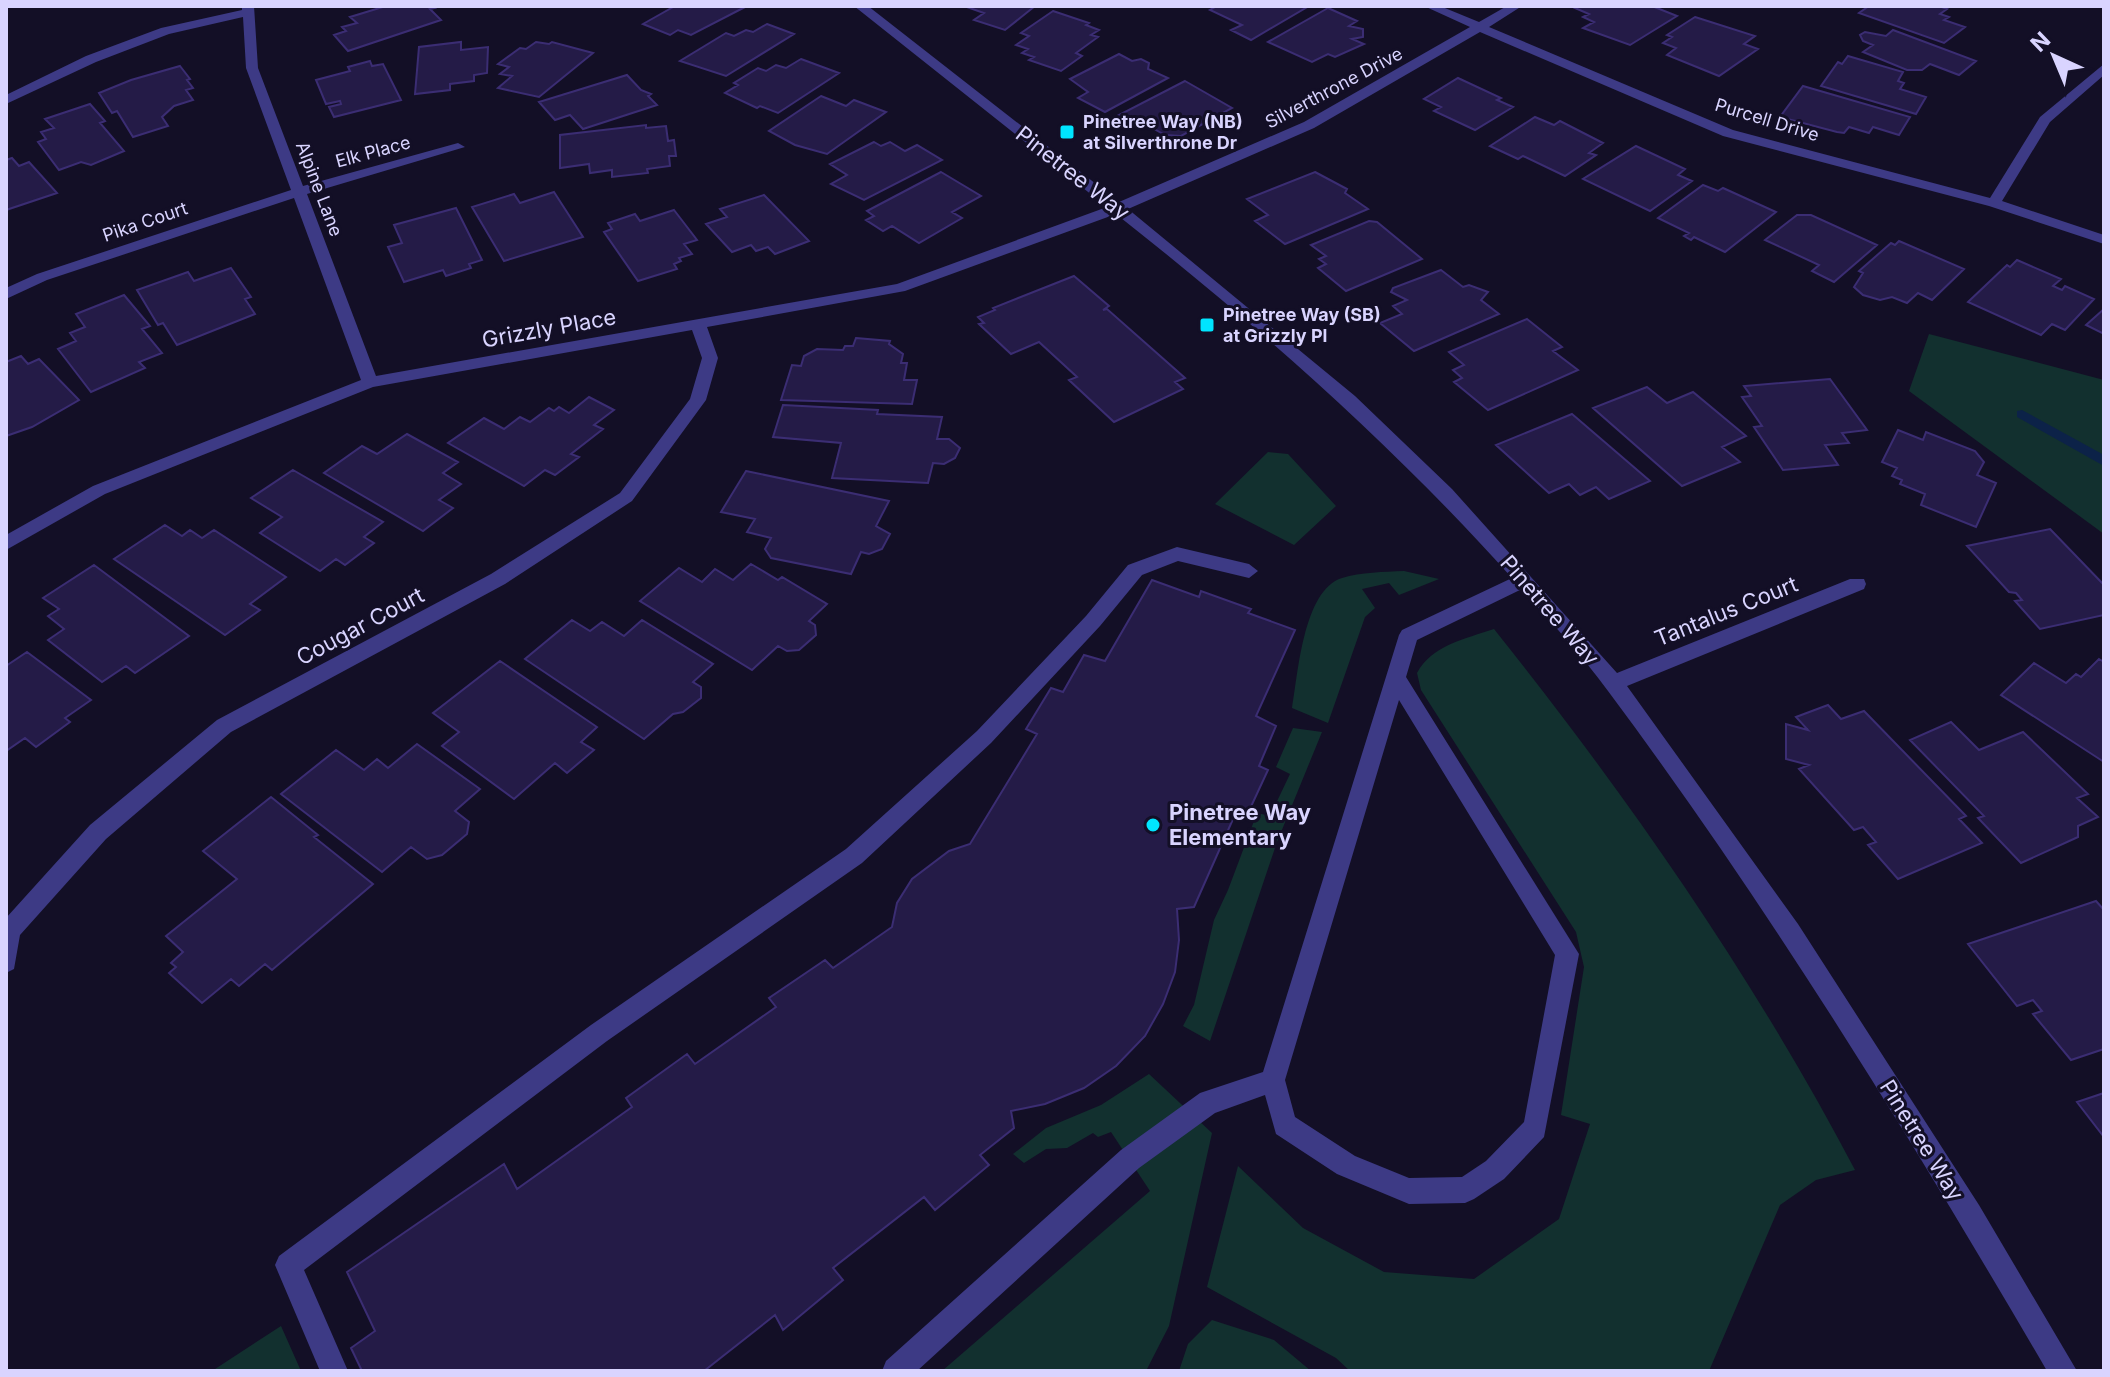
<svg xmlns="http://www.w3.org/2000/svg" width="2110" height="1377" viewBox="0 0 2110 1377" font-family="Inter,sans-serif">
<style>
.green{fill:#12302f}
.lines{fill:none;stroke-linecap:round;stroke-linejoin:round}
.stream{fill:#0c2248;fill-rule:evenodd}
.building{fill:#241b47;stroke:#3b2d73;stroke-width:2}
.minor{fill:#3d3a85;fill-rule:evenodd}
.poi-dot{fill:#00e5ff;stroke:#130f26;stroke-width:3}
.labels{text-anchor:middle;stroke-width:6;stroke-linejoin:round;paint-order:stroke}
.far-street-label{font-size:18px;fill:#d9d4ff;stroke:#130f26}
.far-poi-label{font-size:18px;font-weight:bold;fill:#d9d4ff;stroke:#130f26;text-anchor:start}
.street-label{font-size:22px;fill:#d9d4ff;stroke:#130f26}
.poi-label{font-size:22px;font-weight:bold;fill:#d9d4ff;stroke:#130f26;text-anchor:start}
</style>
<rect width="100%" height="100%" fill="#130f26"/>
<!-- green -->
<path class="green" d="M1929,334l175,46v154l-195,-143z
M1268,452l20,2 48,52 -42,39 -79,-41z
M1404,571l35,8 -40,16 -10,-12 -27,6 13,19 -10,9 -37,106 -36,-15c6,-33 11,-118 50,-130 19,-6 42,-6 62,-7z
M1494,629c135,169 260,349 361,541l-39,10 -36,25 -71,166h-359l-14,-13 -129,-71 31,-121 65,62 81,44 90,7 85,-60 31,-95 -29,-9 23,-148 -8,-35 -155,-242 -4,-17c15,-28 48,-34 77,-44z
M1293,728l29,4 -45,110 -67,199 -27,-15 11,-21 20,-85 14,-30 29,-77 13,3 20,-42 -14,-7z
M1149,1074l63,59 -43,193 -23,45h-204l208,-180 -39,-59 -13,5 -5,-4 -26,15 -21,1 -22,14 -11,-9 33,-26 55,-23z
M1212,1320l62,20 37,31h-132l9,-27z
M281,1326l20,45h-89z"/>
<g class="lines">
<!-- stream -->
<path class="stream" d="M2022,410l82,45v11l-87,-49v-6z"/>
</g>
<!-- building -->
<path class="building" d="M386,6h47l2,2 -5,1 11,11 -93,31 -14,-16 12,-4 -4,-4 15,-4 -7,-6z
M675,6h72l-56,29 -13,-5 -8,5 -27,-11z
M964,6h71l-30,24 -31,-10 10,-7z
M1217,6h92l-58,34 -20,-10 11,-5 -32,-15z
M1578,6h74l25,10 -47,29 -47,-17 11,-6 -11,-5 6,-3 -14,-6z
M1869,6h70l8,3 -7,5 9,3 -5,3 21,7 -21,16 -85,-30z
M1328,8l29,13 -8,5 14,3v8l-11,2 12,5 -29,13 -7,-3 -16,8 -44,-20z
M1053,11l36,12 -3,2 13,5 -8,5 7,2 -22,16 6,3 -21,15 -32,-11 5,-3 -12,-4 6,-4 -12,-4 13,-9 -8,-3z
M1695,17l60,19 -11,8 14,5 -39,27 -52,-21 9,-7 -13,-5 9,-6 -5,-2z
M767,24l27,10 -68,42 -46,-15 46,-28 8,3 12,-6 7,2z
M1893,30l83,31 -17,14 -29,-11 -8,6h-15l-44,-18 10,-7 -10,-4 -3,-6 5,-3 21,4z
M461,42v8l27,-3 -1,26 -13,2v6l-24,3v6l-35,4 4,-47z
M536,42l13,2 3,-2 41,11 -54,44 -41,-9 14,-12 -12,-2 9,-7 -11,-3 22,-16 6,1z
M1119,54l13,7 9,-2 8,4 -1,6 20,9 -63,34 -27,-14 10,-6 -18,-13z
M1848,56l55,16 -5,9 6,2 -4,6 26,8 -10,17 -95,-28 17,-24 4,2z
M801,59l38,14 -61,40 -18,-7 -3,2 -32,-15 13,-8 -4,-2 24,-15 8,3 10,-6 10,3z
M370,61l2,5 11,-2 18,36 -67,17 -5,-10 12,-3 -1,-3 -14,3 -10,-24 34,-9 -2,-4z
M180,66l10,13 -3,1 6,8 -7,2 7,10 -19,6 -12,11 6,9 -35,11 -16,-26 -5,2 -13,-20 32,-13z
M627,75l14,15 10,4 -3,2 9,9 -74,24 -13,-14 -15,5 -16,-18z
M1458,78l43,20 -4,2 16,7 -38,23 -41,-19 7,-4 -17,-8z
M1185,81l47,27 -51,28 -16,-1 -18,-10 -4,3 -24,-13z
M1803,86l107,31 -11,18 -26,-8 -4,6 -20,-6 -5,6 -7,-1 -57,-15z
M821,96l25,10 8,-6 32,12 -59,42 -32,-9 -26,-14z
M90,104l15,17 -5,2 24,28 -33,14 -10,-3 -22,8 -21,-28 8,-3 -5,-7 13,-4 -9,-9z
M1535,117l19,8 6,-4 43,22 -14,10 7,2 -31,21 -42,-20 -5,3 -28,-13z
M646,125v3l20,-2 2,15 6,-1 2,16h-7l1,10 -23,3 1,4 -36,4v-7l-22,3 -1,-9 -29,4v-33z
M874,142l7,4 9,-4 15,9 12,-6 25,15 -78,40 -33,-16 16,-9 -17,-11z
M1636,146l49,23 -7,6 14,6 -42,30 -67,-32z
M12,158l7,8 10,-4 28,31 -51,17v-50z
M941,172l40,24 -29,16 10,6 -43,25 -27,-17 -9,5 -17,-11 8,-4 -7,-5z
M1315,172l32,17 -2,4 23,16 -83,35 -30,-23 13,-6 -21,-16z
M1703,185l15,6 5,-3 53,24 -51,40 -31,-15 -3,3 -7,-4 5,-3 -31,-15z
M554,192l29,45 -79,24 -32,-54 42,-13 6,9z
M764,195l45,46 -34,13 -7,-7 -12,4 -5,-6 -19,7 -26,-28 21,-7 -7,-8z
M456,208l26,52 -13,4 2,4 -25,8 -3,-6 -39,12 -16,-35 14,-4 -8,-18z
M674,210l23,30 -13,4 8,10 -13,4 2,3 -7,3 3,5 -39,12 -34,-49 8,-3 -4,-6 27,-9 5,7z
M1797,215h14l66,30 -43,37 -22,-11 7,-6 -54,-25z
M1369,221l8,1 45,37 -76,32 -28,-23 8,-4 -7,-5 7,-3 -15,-11z
M1899,241l65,28 -32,31 -14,-7 -11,10 -15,-6 -12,3 -17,-5 -9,-8 9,-14 -4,-2 32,-28 4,2z
M2017,260l44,19 -8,7 9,4 3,-4 29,13 -29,31 -13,-6 -11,11 -73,-33 39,-37 3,2z
M231,268l20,29 -6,2 10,15 -78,31 -14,-22 -5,2 -21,-35 51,-18 6,9z
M1441,270l22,17 6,-2 19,7 -7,8 18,14 -85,37 -34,-28 22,-9 -9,-8 14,-6 -16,-8 2,-4z
M1074,276l35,30 -6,4 4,-1 78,69 -10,4 8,7 -69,33 -45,-42 8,-3 -38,-35 -28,12 -32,-30 5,-1 -6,-6 17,-7 -2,-2z
M124,295l26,31 -8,3 20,24 -23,9 6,6 -54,24 -33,-43 18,-8 -6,-8 15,-6 -9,-13z
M2104,309v25l-18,-9z
M1527,319l35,28 -9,4 25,19 -90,40 -34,-28 8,-4 -9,-8 11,-5 -15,-13z
M856,338l34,3 -1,3 14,10 -2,9h6l-3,17h13l-5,24 -131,-4 11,-35 9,1 3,-10 13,-7 26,1 2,-4h8z
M21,356l7,8 11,-5 40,41 -47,27 -26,9v-74z
M1830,379l37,51 -25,3 7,10 -24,2 13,20 -55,5 -29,-43 8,-1 -20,-29 9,-1 -7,-10z
M1647,387l20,16 26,-11 53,44 -24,11 18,15 -58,24 -89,-78z
M589,397l25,13 -20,15 9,4 -32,25 8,3 -24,18 -10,-5 -21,16 -76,-43 36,-25 20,11 16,-12 10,5 19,-14 5,3 5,-4 10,6z
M783,405l95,5 -1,4 65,3 -5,22h12l11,9 -5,10 -11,6 -11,-1 -5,20 -96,-5 9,-35 -68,-6z
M1572,414l78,67 -41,18 -13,-12 -16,8 -11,-11 -20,9 -53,-48z
M1898,430l25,10 3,-8 49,19 9,11 -7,13 19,8 -20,44 -55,-22 4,-11 -25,-10 2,-4 -10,-4 5,-8 -15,-6z
M407,434l51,28 -15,11 18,11 -22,16 14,8 -30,23 -99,-58 38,-27 15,8z
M293,470l90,52 -19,15 10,6 -29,22 -9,-6 -16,12 -60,-38 22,-16 -31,-19z
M746,471l143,30 -13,25 14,8 -8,15 -13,5 -8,-2 -10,22 -80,-16 -6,-9 6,-11 -24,-6 8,-13 -34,-7z
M165,525l17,11 8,-6 12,8 12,-8 72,47 -36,27 10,6 -35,25 -111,-76z
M2050,529l54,56v30l-64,14 -25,-28 7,-1 -6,-7 -7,-1 -42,-46z
M751,564l27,16 4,-3 45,27 -18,17 6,4 1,10 -17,15 -12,1 -9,-5 -26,24 -112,-69 39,-33 23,14 13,-13 18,11z
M94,565l95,71 -54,37 -9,-7 -24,16 -54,-42 16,-11 -16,-13 11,-7 -16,-11z
M1152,580l47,17 2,-6 50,18 -3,4 47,17 -39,86 20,10 -17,40 9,4 -20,43 -11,-3 -43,97 -17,2 2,31 -4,32 -12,32 -18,32 -29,30 -32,22 -39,16 -34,7 3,17 -34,27 9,10 -54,45 -11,-13 -91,71 10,12 -60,50 -8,-15 -71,56h-342l-11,-23 24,-17 -28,-59 157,-108 13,25 115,-82 -6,-9 61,-44 8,10 81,-57 -7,-9 56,-38 8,8 59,-41 5,-24 15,-24 37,-28 21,-7 67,-110 -11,-5 25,-41 12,4 21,-37 21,6z
M572,620l18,11 12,-9 22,14 18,-16 71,44 -20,18 8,5v11l-18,14 -10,2 -29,25 -119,-80z
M27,652l64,48 -26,18 5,4 -34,25 -11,-9 -19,13v-85z
M2099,659l5,3v100l-103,-67 33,-32 32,20 10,-9 5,3z
M500,661l97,66 -16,15 13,8 -27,23 -12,-10 -41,36 -72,-53 17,-14 -26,-19z
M1828,705l13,14 23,-8 102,105 -7,3 23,24 -84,36 -30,-34 8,-3 -13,-15 -9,3 -55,-61 10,-4 -23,-6v-35l22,6 -12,-13z
M1951,722l28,28 44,-18 65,62 -11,4 21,19 -20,9v11l-57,26 -43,-45 6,-2 -74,-76z
M417,744l63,45 -25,22 14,11 -2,12 -25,21 -15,4 -16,-12 -29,25 -101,-78 55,-44 28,20 13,-11 11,9z
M271,797l47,38 -4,2 59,47 -101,86 -7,-6 -26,22 -8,-7 -29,24 -33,-30 7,-6 -5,-4 12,-11 -17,-16 71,-57 -34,-28z
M2096,901l8,9v139l-33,11 -38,-46 9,-3 -9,-11 -16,6 -49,-62z
M2104,1093v44l-27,-35z"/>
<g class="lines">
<!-- minor -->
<path class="minor" d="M242,6h12l4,62 45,118 155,-43 7,4 -158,47 69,182 521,-92 210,-77 -253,-201h14l251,196 185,-80 166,-95 -46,-21h16l39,16 28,-16h15l-33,21 244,103 257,68 50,-81 64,-53v11l-54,47 -48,79 102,34v9l-115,-38 -266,-70 -243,-104 -166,96 -186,81 227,187 97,93 165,184 233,-94h14l2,5 -2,5 -237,97 171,238 181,281 98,166h-30c-136,-233 -278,-464 -439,-680 -26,-36 -57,-68 -86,-102l-105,51 -11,37 173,277 -35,183 -40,42 -30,20 -9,4 -56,1 -72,-30 -61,-40 -11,-39 -50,18 -76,55 -222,203h-35l4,-10 235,-211 79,-57 63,-21 136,-437 3,-5 110,-52c-120,-134 -255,-253 -396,-364l-211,77 -198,36 11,31 -12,42 -74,101 -127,83 -274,148 -125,107 -86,96 -6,34 -8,4v-55l84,-93 127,-105 274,-146 129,-81 70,-94 12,-41 -10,-28 -319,57 -268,107 -99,56v-15l87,-49 268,-106 -67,-182 -247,82 -41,19v-11l31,-14 254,-84 -45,-122 -3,-51 -74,17 -73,28 -90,42v-9l80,-39 75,-28 81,-18zM1399,700l156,255 -31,167 -38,39 -24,16 -53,1 -54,-22 -60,-39 -10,-37z
M1177,547l72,17 9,7 -9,7 -71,-17 -36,14 -42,51 -109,117 -129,120 -255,178 -303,229 44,101h-28l-45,-106 4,-9 312,-231 255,-176 131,-118 109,-115 42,-51z"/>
</g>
<!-- markers -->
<g class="poi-dot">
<rect x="1059" y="124" width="16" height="16" rx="4"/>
<rect x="1199" y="317" width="16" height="16" rx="4"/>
<circle cx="1153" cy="825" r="8"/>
</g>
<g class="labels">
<!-- far-street labels -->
<g class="far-street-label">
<text transform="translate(1334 88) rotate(-28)" y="6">Silverthrone Drive</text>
<text transform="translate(1767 120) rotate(17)" y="6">Purcell Drive</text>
<text transform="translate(373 152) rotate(-15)" y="6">Elk Place</text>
<text transform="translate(319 189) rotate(69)" y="6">Alpine Lane</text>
<text transform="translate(145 222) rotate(-19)" y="6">Pika Court</text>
</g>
<!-- far-poi labels -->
<g class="far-poi-label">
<text x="1083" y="128">Pinetree Way (NB)<tspan x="1083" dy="21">at Silverthrone Dr</tspan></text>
<text x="1223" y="321">Pinetree Way (SB)<tspan x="1223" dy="21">at Grizzly Pl</tspan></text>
</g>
<!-- street labels -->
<g class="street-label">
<text transform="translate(1073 173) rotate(38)" y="8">Pinetree Way</text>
<text transform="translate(549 328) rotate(-10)" y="8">Grizzly Place</text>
<text transform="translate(1550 610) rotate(49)" y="8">Pinetree Way</text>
<text transform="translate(1726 611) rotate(-22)" y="8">Tantalus Court</text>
<text transform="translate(360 626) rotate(-28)" y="8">Cougar Court</text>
<text transform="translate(1922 1140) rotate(58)" y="8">Pinetree Way</text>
</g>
<!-- poi labels -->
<g class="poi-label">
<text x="1169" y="820">Pinetree Way<tspan x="1169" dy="25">Elementary</tspan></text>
</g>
</g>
<!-- border -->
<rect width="2110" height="1377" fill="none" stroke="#d9d4ff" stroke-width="16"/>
<!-- north arrow -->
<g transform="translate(2054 56) rotate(316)" stroke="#130f26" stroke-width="6" paint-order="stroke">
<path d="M0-6L14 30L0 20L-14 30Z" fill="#d9d4ff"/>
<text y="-12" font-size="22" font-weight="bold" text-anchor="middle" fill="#d9d4ff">N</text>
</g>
</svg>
